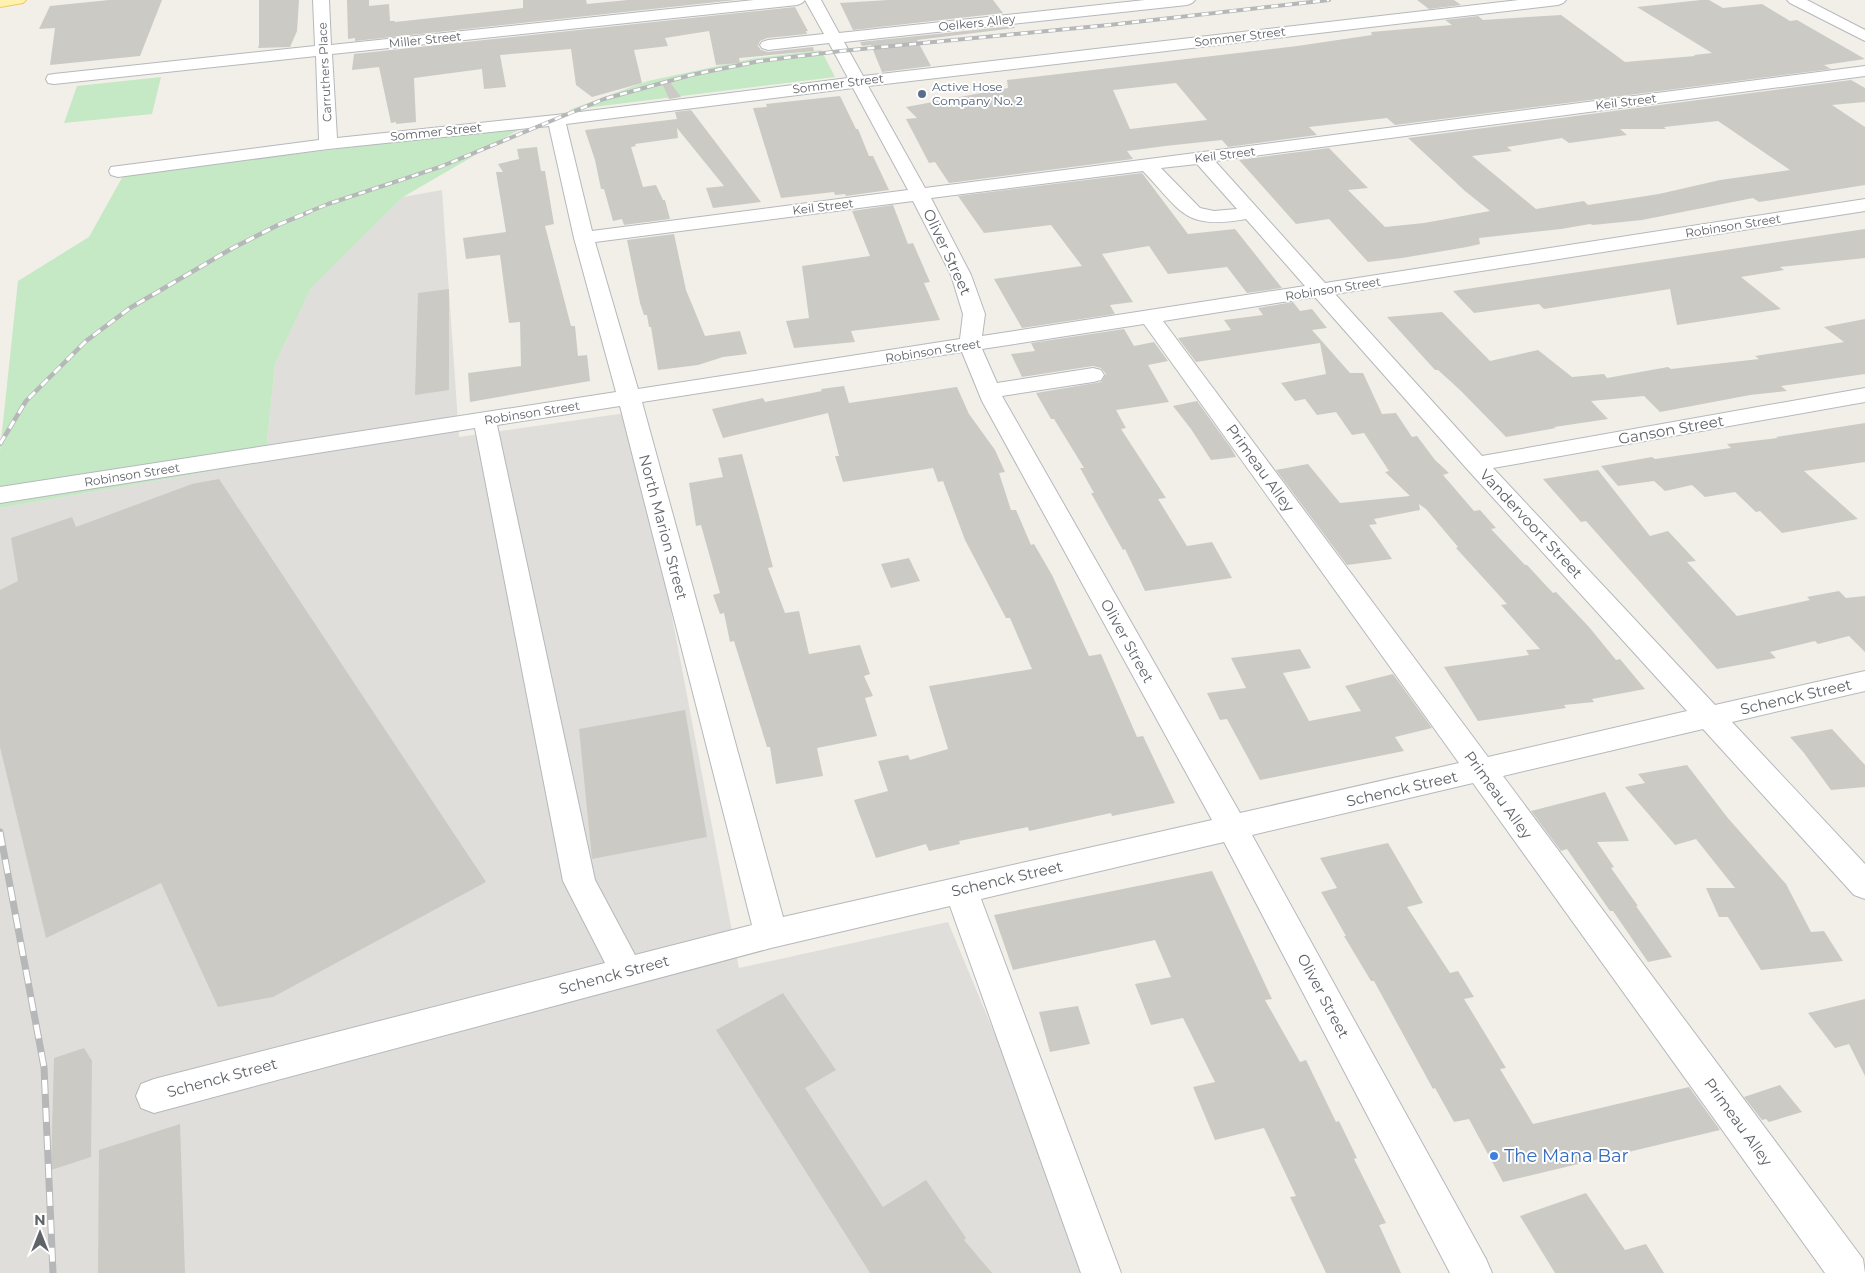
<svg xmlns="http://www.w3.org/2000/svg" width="1865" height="1273" viewBox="0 0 1865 1273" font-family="Montserrat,sans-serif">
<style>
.industrial{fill:#e0deda}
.green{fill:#c5e8c5}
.building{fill:#cccac5;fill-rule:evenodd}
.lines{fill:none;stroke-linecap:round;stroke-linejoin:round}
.minor-casing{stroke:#b5b8bc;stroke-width:2}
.major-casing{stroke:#f2c960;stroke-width:2}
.minor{fill:#fff;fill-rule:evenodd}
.major{fill:#fff2af;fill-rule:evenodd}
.rail-far2-casing{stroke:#b6b7b8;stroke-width:4}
.rail-far1-casing{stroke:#b6b7b8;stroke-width:4.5}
.rail-casing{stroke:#b6b7b8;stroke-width:7}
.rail-far2{stroke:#fff;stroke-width:2.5;stroke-dasharray:7;stroke-linecap:butt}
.rail-far1{stroke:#fff;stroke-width:3;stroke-dasharray:9;stroke-linecap:butt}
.rail{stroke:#fff;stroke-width:5;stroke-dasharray:14;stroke-linecap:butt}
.service-dot{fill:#5c6f8a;stroke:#fff;stroke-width:2}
.shop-dot{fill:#3f7fe0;stroke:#fff;stroke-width:2}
.labels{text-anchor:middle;stroke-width:4;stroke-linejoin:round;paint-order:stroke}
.far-street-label{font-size:12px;fill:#5f6368;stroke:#fff}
.far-service-label{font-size:12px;fill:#4e5e75;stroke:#fff;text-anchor:start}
.street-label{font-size:15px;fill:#5f6368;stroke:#fff}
.near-shop-label{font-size:18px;fill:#366cbe;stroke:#fff;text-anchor:start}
</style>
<rect width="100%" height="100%" fill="#f1efe8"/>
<!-- industrial -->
<path class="industrial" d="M442,190l17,247 174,-25 106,556 209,-46 146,351h-1094v-765l265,-46 10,-98 36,-76 92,-91z"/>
<!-- green -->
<path class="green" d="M821,50l14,27 -266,33 79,-29 103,-22z
M161,77l-9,37 -88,9 13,-37z
M527,125l-124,72 -92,91 -36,76 -10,98 -265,46v-57l18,-170 71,-44 34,-61z"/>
<!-- building -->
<path class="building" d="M109,0h53l-22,56 -90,9 5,-37 -16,1 11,-23z
M259,0h40l-2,31 -7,16 -32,1 1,-3z
M347,0h22v6l20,-2 1,17h5v1l128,-14v-8h63l1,4 41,-4h108l-381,41v-3l-7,1z
M888,0h105l10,13 -150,17 -13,-27z
M1417,0h37l7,5 -32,4z
M1701,0h8l14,8 39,-4 28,17 7,-1 68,39 -41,6 7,4 -436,56 -8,-7 -78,9 8,8 -89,12 -6,-7 -57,6 -38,5 6,8 -184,24 -14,-21 -6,1 -23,-44 11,-1 -11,-11 102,-19 -1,-8 290,-34 75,-11 -1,-3 81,-7 -7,-5 33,-4 5,4 78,-5 64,47 70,-6 -1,-1 18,-2 -75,-46zM1176,83l31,37 -77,9 -17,-39z
M795,7l13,24h-2l1,3 -40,4 -7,3 -2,5 3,4 7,2 45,-5 1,4 -75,7 1,5 -24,2 -7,-34 -44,7 3,8 -34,4 8,33 -50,14 -16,-12 -5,-36 -71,6 6,32 -22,2 -2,-20 -68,9 2,44 -20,2v-2l-5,1 -12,-56 -27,3 2,-16z
M1013,26l2,2 -98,12 14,26 -49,6 -11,-27 -9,1 -2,-4z
M1851,80l14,8v14l-33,3 33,22v58l-106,17 -6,-4 -111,22 -49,5 -3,-1 -29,5 -82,9 1,6 -13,3 -65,11 -34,4 -39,-43 -33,5 -57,-64 90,-12 39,40 -20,2 37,37 39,-4 66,-12 -25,-20 -57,-53zM1718,121l72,49 -70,10 -61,14 -71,11 -4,-4 -48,8 -64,-53 40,-5 -5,-4 55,-9 7,5 58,-8 -7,-6h46l-2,-2z
M669,81l12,16 -12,2 -6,-14z
M840,96l16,33h2l11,27h4l16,34 -43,6 -1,-2 -10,1 -1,-3 -53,6 -28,-90 14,-1 -1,-3z
M691,110l70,92 -48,6 -7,-20 18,-2 -47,-58 1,10 -43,6 1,2 -5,1 12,40 13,-2 7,15h2l5,19 -46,6 -2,-6 -9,2 -9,-32h-3l-6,-29 -10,-30 92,-11 -2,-7z
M537,147l4,24h4l9,53 -9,2 26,100h4l3,30 9,-1 3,26 -120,21 -2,-29 53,-7 -1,-44 -11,1 -9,-68 -34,4 -3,-21 43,-6 -10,-60h7l-5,-8 21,-5 -2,-10z
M1142,173l46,61 47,-5 47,59 -35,5 -20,-26 -59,7 -19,-28 -47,8 31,48 -23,3 5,9 -93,14 -28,-49 88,-13 -31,-41 -67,8 -26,-37z
M893,205l15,39 5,-1 17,39 -6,1 16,37 -89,11 4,11 -61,6 -8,-27 23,-3 -7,-52 68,-10 -18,-45z
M1865,229v29l-85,9 4,3 -43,7 40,32 -104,16 -7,-36 -126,20 -5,-5 -65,9 -21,-22z
M674,234l12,56 19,46 35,-5 7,23 -24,3 -25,8 -40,5 -7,-43h-2l-2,-12h-3l-4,-12 -13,-63z
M449,289v101l-34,5 3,-102z
M1293,302l7,9 12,-2 15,19 -15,2 38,43h13l19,41 14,-1 16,24 5,-1 18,24 14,13 -6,2 31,36 6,-1 16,18 -5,1 34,36h2l26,28 3,-1 33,35 27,33 4,-1 25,30 -53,10 2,3 -30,3 2,3 -88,13 -34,-54 85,-12 -3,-5 14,-1 -39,-44 6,-1 -51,-56 2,-1 -32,-38 -7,-5 1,6 -46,9 3,5 -8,1 23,34 -45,6 -71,-95 32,-6 32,39 70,-7 -25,-24 4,-1 -25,-38 -12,2 -16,-23 -19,3 -12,-16 -10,2 -14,-18 45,-9 -6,-31 -124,19 -18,-24 53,-8 -7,-10 39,-5 -5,-7z
M1442,312l48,49 48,-11 34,27 32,-3 3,4 61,-11 3,2 88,-10 -4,-3 89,-14 -20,-15 41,-8v55l-84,12 6,5 -37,4 -90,17 -16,-16 -53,5 17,18 -54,8 2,1 -50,9 -46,-47 -22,-20h-3l-48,-53z
M1124,329l10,17 20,-4 14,19 -20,4 21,37 -53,8 10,18 -5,1 45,69 -8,1 29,47 25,-4 20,36 -87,13 -20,-42 -2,1 -32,-57h3l-14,-25h4l-30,-49h-3l-15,-26 65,-11 5,-8 -5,-6 -8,-2 -71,11 -11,-23 24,-3 -4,-8z
M844,386l5,17 108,-16 12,27 26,36 10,22 -6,1 12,37h5l15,35 3,-1 18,31 37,81 12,-2 36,83 6,-1 32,67 -63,13 -1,-3 -82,18 -1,-4 -69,14 1,3 -31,7 -3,-7 -50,14 -22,-58 34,-9 -10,-30 30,-6 2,5 38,-11 -19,-63 103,-17 -22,-51h-4l-41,-78 -22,-59 -5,1 -5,-14 -90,14 -8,-26h4l-11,-43 -105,25 -11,-29 51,-11 2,4 57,-11 -1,-2z
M1197,401l34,47 5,9 -25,3 -20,-31 -18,-23z
M1865,423v39l-61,9 54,48 -76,14 -22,-22 -4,1 -21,-20 -30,5 -13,-12 -27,6 -11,-10 -36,5 -17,-20 51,-9 3,2 76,-11 -4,-4 51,-6 -2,-1z
M742,454l31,113 -5,1 17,45 14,-2 10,43 51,-9 10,29 -6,2 9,20 -8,2 12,38 -60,12 6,28 -47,8 -6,-37h-3l-33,-106 -4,1 -6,-29 -4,1 -7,-19 7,-2 -19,-68 -5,1 -7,-43 34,-6 -5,-19z
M1598,470l52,66 18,-5 28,30 -9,1 50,54 73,-16 -3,-3 32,-6 7,7 19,-2v56l-16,-16 -31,8 -3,-3 -45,11 6,6 -59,11 -131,-148 -5,1 -38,-43z
M219,479l267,403 -213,115 -55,10 -57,-124 -115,55 -46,-191v-157l18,-9 -7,-43 61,-21 4,10 116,-43z
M909,558l11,23 -29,7 -10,-24z
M1300,649l11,19 -28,5 26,48 52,-10 -16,-25 48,-12 39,54 -37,9 9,14 -144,29 -33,-61 -7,1 -13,-27 39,-5 -15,-30z
M685,710l22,127 -115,22 -13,-130z
M1832,729l33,36v22l-34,3 -27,-37 -14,-16z
M1687,765l40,52 59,67 25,48 13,-1 19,30 -82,9 -33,-53h-9l-13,-29h29l-39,-49 -21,6 -50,-58 20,-4 -7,-9z
M1605,792l24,49 -32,1 17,25 -3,1 27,38h-2l36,51 -24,5 -35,-51h-3l-43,-62 -6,2 -30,-40z
M1388,843l35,60 -16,4 43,66 8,-2 16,26 -10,2 42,69 -6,1 33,55 156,-37 31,43 -217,52 -34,-63 -15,3 -19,-34 -2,1 -59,-108h-3l-27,-45h2l-25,-44 16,-4 -17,-30z
M1212,871l60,128 -7,1 35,62 6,-2 30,62 3,-1 18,37 -3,1 32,64 -7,2 22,48h-75l-36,-76 6,-1 -32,-68 -49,12 -22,-53 22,-5 -32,-64 -32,7 -16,-41 36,-7 -16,-37 -142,30 -19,-55z
M783,993l53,77 -31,18 78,119 43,-27 40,58 -2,2 28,33h-122l-154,-243z
M1865,999v77l-16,-32 -14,4 -27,-35z
M1078,1006l12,38 -40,8 -11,-40z
M84,1048l8,13 -1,96 -40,13 3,-112z
M1780,1085l22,27 -33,10 -3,-3 -4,1 -18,-23z
M180,1124l5,149h-87l1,-123z
M1586,1193l39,57 21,-6 18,29h-109l-35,-57z"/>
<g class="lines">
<!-- minor casing -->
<g class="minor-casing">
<path id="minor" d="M313,0h16l2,45 423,-45h51l-3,3 -5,2 -465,49 5,84 219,-23 292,-37 -19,-35 -61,7 -6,-2 -2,-3 2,-3 6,-2 56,-6 -19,-34h16l18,33 306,-33h50l-3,3 -5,2 -343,37 19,34 656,-76h47l-3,3 -5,2 -690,81 57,102 940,-122v10l-650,85 110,122 540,-84v12l-530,83 147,162 383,-68v14l-372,66 222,237 150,-34v20l-133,31 133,142v35l-11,-4 -151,-166 -200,47 360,483 2,14h-40l-352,-490 -221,52 234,424 6,14h-42l-226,-431 -243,57 140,374h-40l-131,-367 -179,42 -617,165 -13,-5 -5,-12 5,-12 13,-5 451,-116 -42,-82 -88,-453 -475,75v-16l616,-95 -42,-154 -25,-112 -221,23 -210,28 -7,-2 -2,-4 2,-4 208,-27 -3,-84 -262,28 -6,-1 -2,-4 2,-4 6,-1 261,-28zM853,88l55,102 -316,41 -26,-107zM1197,164l40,45 -23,2 -14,-3 -39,-40zM1143,171c39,41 41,59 103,48l59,67 -323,50 3,-22 -14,-39 -40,-77zM913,201l38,74 12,39 -3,25 -322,50 -43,-147zM1315,297l152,172 220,242 -199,46 -325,-436zM1144,324l315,439 -219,50 -238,-417 91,-14 8,-2 3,-5 -3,-5 -8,-2 -96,15 -15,-34zM962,352l20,49 230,419 -429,97 -141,-515zM620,406l132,519 -117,30 -40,-75 -98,-455z
M1787,0h20l58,30v11l-75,-38z"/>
</g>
<!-- major casing -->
<g class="major-casing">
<path id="major" d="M0,0h26l-3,3 -23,4z"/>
</g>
<!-- minor -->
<use href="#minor" class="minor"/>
<!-- major -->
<use href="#major" class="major"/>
<!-- rail-far2 casing -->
<g class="rail-far2-casing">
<path id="rail-far2" d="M306,213l22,-9 112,-37 164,-68 87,-24 69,-14 81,-10 268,-26 220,-25"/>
</g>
<!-- rail-far1 casing -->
<g class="rail-far1-casing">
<path id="rail-far1" d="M0,444l26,-43 60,-60 44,-33 101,-59 47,-24 31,-13"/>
</g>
<!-- rail casing -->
<g class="rail-casing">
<path id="rail" d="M0,832l44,235 9,206"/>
</g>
<!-- rail-far2 -->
<use href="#rail-far2" class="rail-far2"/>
<!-- rail-far1 -->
<use href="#rail-far1" class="rail-far1"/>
<!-- rail -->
<use href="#rail" class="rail"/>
</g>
<!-- markers -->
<circle class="service-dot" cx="922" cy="94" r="5"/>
<circle class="shop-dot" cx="1494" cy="1156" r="5"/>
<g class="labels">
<!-- far-street labels -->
<g class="far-street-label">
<text transform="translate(977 23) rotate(-6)" y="4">Oelkers Alley</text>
<text transform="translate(1240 37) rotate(-7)" y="4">Sommer Street</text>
<text transform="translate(425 40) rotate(-6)" y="4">Miller Street</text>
<text transform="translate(325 72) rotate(-93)" y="4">Carruthers Place</text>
<text transform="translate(838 84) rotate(-7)" y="4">Sommer Street</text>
<text transform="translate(1626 102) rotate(-7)" y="4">Keil Street</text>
<text transform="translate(436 132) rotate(-6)" y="4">Sommer Street</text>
<text transform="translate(1225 155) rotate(-7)" y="4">Keil Street</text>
<text transform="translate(823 207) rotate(-7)" y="4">Keil Street</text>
<text transform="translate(1733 226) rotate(-9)" y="4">Robinson Street</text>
<text transform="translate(1333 289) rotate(-9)" y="4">Robinson Street</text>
<text transform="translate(933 351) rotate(-9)" y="4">Robinson Street</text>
<text transform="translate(532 413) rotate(-9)" y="4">Robinson Street</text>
<text transform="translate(132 475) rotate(-9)" y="4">Robinson Street</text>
</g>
<!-- far-service labels -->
<g class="far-service-label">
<text x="932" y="91">Active Hose<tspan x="932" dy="14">Company No. 2</tspan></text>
</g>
<!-- street labels -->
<g class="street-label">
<text transform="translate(947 252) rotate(65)" y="5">Oliver Street</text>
<text transform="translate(1671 430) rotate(-10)" y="5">Ganson Street</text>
<text transform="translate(1260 468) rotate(54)" y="5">Primeau Alley</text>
<text transform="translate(1531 524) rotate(47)" y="5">Vandervoort Street</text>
<text transform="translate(663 527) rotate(75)" y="5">North Marion Street</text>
<text transform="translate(1127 641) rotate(61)" y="5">Oliver Street</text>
<text transform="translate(1796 697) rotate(-13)" y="5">Schenck Street</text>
<text transform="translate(1402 789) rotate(-13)" y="5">Schenck Street</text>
<text transform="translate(1498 795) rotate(54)" y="5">Primeau Alley</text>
<text transform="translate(1007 879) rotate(-13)" y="5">Schenck Street</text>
<text transform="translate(614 975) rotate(-15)" y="5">Schenck Street</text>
<text transform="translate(1323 996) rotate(62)" y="5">Oliver Street</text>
<text transform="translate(222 1078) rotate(-15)" y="5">Schenck Street</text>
<text transform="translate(1738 1122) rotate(54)" y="5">Primeau Alley</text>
</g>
<!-- near-shop labels -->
<g class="near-shop-label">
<text x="1504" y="1162">The Mana Bar</text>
</g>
</g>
<!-- north arrow -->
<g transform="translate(40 1233)" stroke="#ffffff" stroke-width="4" paint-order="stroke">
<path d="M0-4L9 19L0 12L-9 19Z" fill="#5f6368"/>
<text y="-8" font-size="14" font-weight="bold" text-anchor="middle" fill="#5f6368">N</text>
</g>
</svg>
